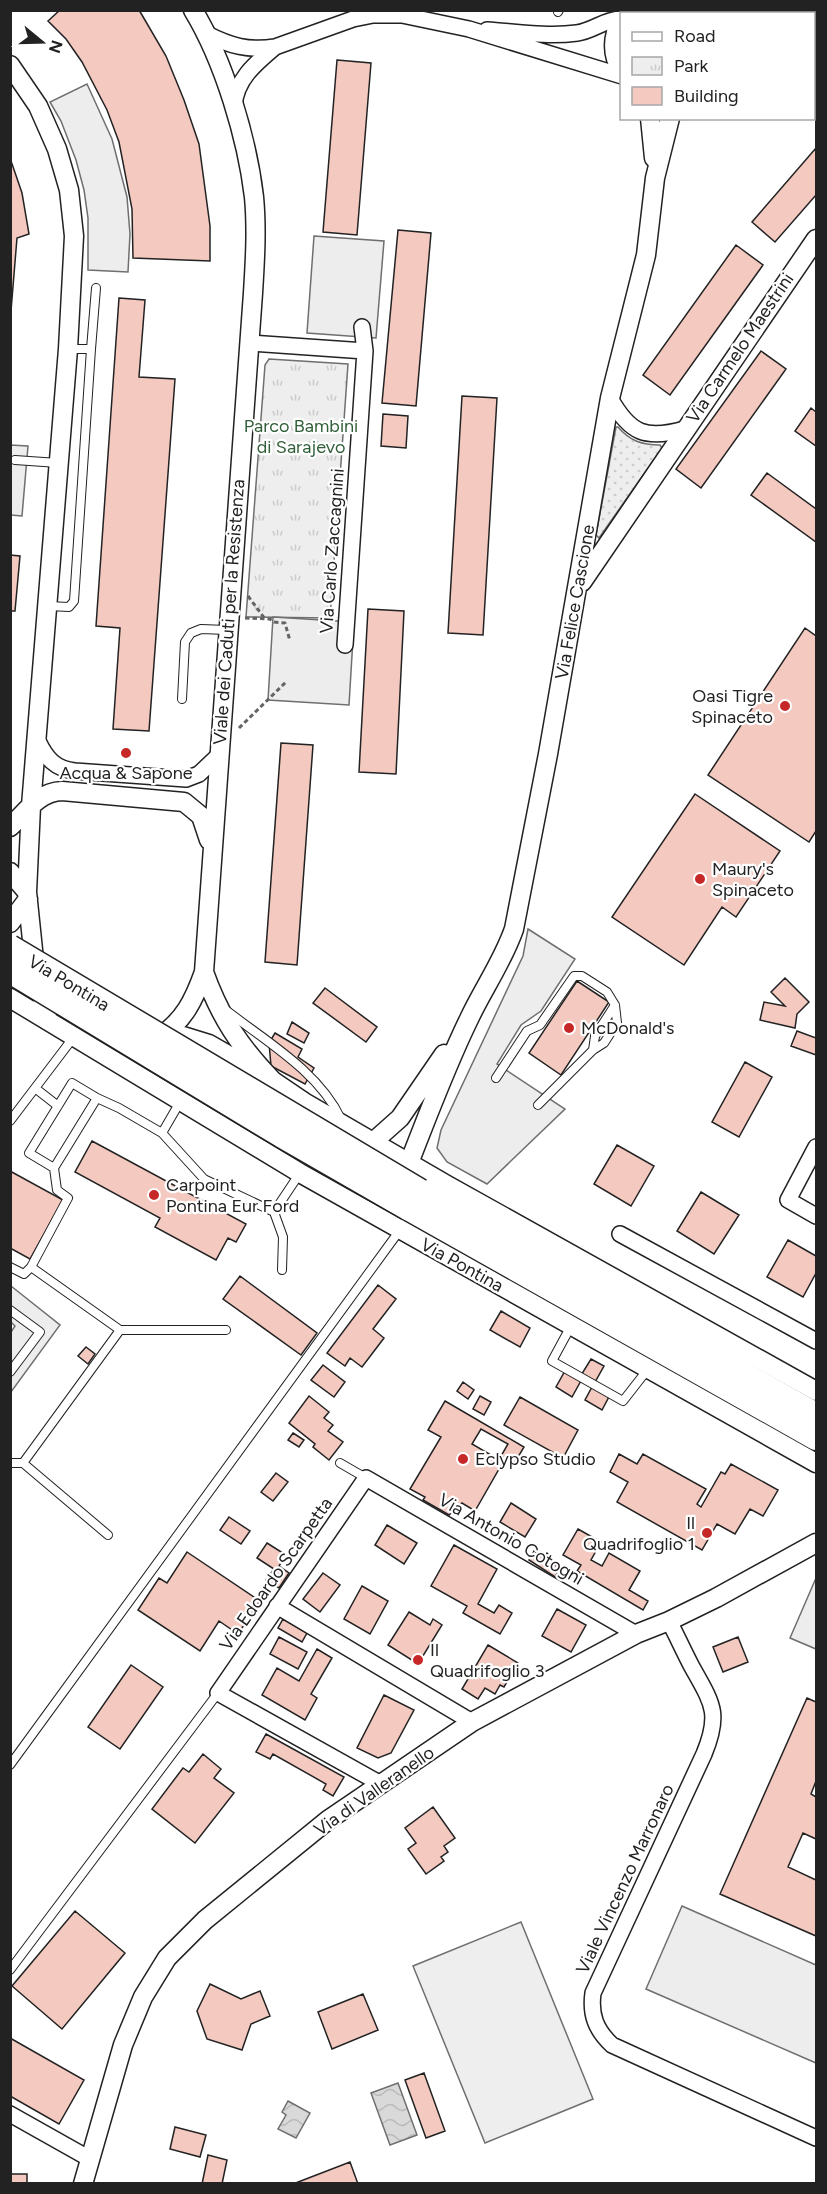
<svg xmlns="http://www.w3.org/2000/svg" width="827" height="2194" viewBox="0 0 827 2194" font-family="Figtree,sans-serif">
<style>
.grass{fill:url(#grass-dots);stroke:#6f6f6f;stroke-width:1.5}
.park{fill:url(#park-tufts);stroke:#6f6f6f;stroke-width:1.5}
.pitch{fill:#eee;stroke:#6f6f6f;stroke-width:1.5}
.parking{fill:#ededed;stroke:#6f6f6f;stroke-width:1.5}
.water{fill:url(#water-waves);stroke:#6f6f6f;stroke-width:1.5}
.building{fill:#f3c9c0;stroke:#222;stroke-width:1.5}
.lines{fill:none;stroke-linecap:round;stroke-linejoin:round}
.service-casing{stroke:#222;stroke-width:10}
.minor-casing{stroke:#222;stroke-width:18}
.tertiary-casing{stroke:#222;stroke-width:21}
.trunk-casing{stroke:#222;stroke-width:27}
.path{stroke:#646464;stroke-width:3;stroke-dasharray:4.5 3;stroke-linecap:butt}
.service{stroke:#fff;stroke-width:8}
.minor{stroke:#fff;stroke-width:15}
.tertiary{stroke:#fff;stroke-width:18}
.trunk{stroke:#fff;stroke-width:24}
.trunk-bridge-casing{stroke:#222;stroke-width:27;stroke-linecap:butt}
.trunk-bridge{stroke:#fff;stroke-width:24}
.poi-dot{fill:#c62828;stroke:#fff;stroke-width:2}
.labels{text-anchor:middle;stroke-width:4.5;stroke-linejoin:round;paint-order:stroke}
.street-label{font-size:18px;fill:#222;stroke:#fff}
.park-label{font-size:18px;fill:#2f5e38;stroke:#fff}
.poi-label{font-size:18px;fill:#222;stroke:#fff;text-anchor:start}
</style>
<defs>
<pattern id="grass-dots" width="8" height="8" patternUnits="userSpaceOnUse" patternTransform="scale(1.5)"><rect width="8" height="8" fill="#eee"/><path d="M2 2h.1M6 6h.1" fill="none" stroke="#ccc" stroke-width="1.8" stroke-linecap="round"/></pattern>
<pattern id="park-tufts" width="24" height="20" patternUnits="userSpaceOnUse" patternTransform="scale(1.5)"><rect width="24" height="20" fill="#eee"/><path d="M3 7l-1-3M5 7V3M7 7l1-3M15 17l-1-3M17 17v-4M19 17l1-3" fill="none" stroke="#ccc"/></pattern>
<pattern id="water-waves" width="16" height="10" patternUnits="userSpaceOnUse" patternTransform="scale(1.5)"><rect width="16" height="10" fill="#d9d9d9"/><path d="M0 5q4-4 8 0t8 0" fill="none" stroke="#bababa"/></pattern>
</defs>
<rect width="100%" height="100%" fill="#fff"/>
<!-- grass -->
<path class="grass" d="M616,427h2c12,14 24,18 42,18l2,3 -63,90 -3,-3z"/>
<!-- park -->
<path class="park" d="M269,359l79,5 -18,254 -84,-1 19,-252z"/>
<!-- pitch -->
<path class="pitch" d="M521,1922l72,177 -108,44 -72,-177z"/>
<!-- parking -->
<path class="parking" d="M87,84l25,55 15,58 3,37 -2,38 -40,-2v-52l-4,-28 -8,-30 -15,-39 -11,-19z
M314,236l70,5 -8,97 -69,-5z
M10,445l18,1 -6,70 -11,-1z
M273,617l81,5 -5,83 -81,-5z
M528,929l47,30 -34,52 -20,14 -24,39 68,45 -78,75 -40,-22 -10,-14 4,-18 82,-174z
M11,1286l49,39 -49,67v-60l4,-6 -4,-4z
M816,1578v71l-26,-11z
M682,1906l134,59v98l-170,-74z"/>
<!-- water -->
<path class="water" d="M398,2083l19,52 -27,10 -19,-52z
M288,2101l22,12 -14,25 -18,-9 8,-14 -4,-3z"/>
<!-- building -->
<path class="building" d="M60,10h79l3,5 24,41 18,44 15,44 11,82v35l-77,-3 -1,-49 -13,-67 -12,-32 -25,-48 -16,-23 -18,-18z
M337,60l34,3 -14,172 -34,-3z
M816,148v47l-41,47 -23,-20z
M10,158l12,35 7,41 -12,4 -7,85z
M398,230l33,3 -15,173 -34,-3z
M736,245l27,20 -93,130 -27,-20z
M119,298l26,2 -6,77 36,2 -26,352 -36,-2 7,-101 -24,-2z
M761,351l25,18 -85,119 -25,-19z
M462,396l35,2 -14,237 -35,-2z
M811,408l5,4v34l-21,-15z
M383,414l25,2 -2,32 -25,-2z
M767,473l49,36v33l-65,-47z
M10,555l10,1 -5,55h-5z
M368,609l36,2 -8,163 -37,-2z
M805,628l11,8v195l-7,11 -101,-67z
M281,743l32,2 -16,220 -32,-3z
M695,794l85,57 -44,66 -14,-10 -38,58 -72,-48z
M785,978l24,24 -12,12 -2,14 -35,-8 4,-18 21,4 -14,-14z
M577,981l32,21 -48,73 -32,-22z
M325,988l52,39 -11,15 -53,-39z
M292,1022l17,11 -5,10 -17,-9z
M797,1031l19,7v17l-25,-9z
M275,1033l27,16 -4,8 16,11 -9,16 -34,-18 -2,-23z
M745,1062l27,15 -33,60 -27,-15z
M92,1141l154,83 -10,18 -8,-4 -12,22 -61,-33 5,-9 -85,-46z
M617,1145l37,21 -23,40 -37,-22z
M10,1171l53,29 -33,59 -20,-11z
M701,1192l38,23 -25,39 -37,-23z
M788,1240l28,16v17l-13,24 -36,-20z
M240,1276l77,57 -16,22 -78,-56z
M378,1285l18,14 -23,30 11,9 -22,29 -12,-9 -5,8 -18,-13z
M501,1311l29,17 -10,19 -30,-17z
M86,1347l9,7 -7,10 -10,-8z
M591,1359l13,7 -10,18 17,9 -9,17 -17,-10 8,-15 -11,-6 -10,18 -16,-10 10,-18 14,8z
M323,1365l22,17 -11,15 -23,-17z
M463,1382l11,8 -6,9 -11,-8z
M309,1396l20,16 -5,6 9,7 -5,6 15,11 -14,18 -16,-13 2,-3 -26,-21z
M480,1396l11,6 -7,13 -11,-6z
M520,1397l58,33 -15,28 -59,-33z
M445,1401l79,46 -10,17 -13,-8 7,-12 -27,-15 -9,15 31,18 -28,49 -13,-8 -13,12 -26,-15 2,-3 -15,-8 31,-52 -13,-7z
M293,1433l11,7 -5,7 -11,-7z
M619,1454l18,10 6,-10 63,35 -9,15 4,3 20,-35 4,2 6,-10 47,26 -15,26 -13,-7 -15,25 -18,-10 -15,26 -85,-48 11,-20 -18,-10z
M276,1473l12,9 -15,19 -12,-9z
M511,1503l25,16 -11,18 -25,-15z
M229,1517l21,14 -9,13 -21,-14z
M387,1525l30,18 -13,21 -29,-19z
M578,1529l23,13 -10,18 11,6 7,-13 31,18 -11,19 19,11 -5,9 -66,-39 4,-6 -18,-10z
M267,1543l19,12 -7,11 10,7 -10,15 -13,-8 8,-11 -17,-11z
M454,1545l43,24 -19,35 16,9 5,-8 13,8 -12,21 -37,-21 4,-7 -36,-20z
M534,1551l10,7 3,-5 5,4 -3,5 11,6 -5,9 -26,-17z
M187,1552l73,49 -22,33 -19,-13 -19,30 -62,-41 21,-32 8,5z
M323,1573l17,12 -20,27 -17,-13z
M362,1586l26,15 -18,33 -26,-15z
M557,1609l29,16 -15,27 -29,-16z
M409,1612l21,13 3,-6 9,6 -24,39 -30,-19z
M283,1619l24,14 -5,9 -24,-14z
M279,1637l28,15 -9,17 -28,-15z
M738,1637l10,25 -25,10 -10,-25z
M488,1645l30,18 -14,24 -4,-2 -5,9 -10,-6 -7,11 -16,-10z
M317,1649l15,9 -21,36 6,4 -12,22 -43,-25 15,-27 22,13z
M131,1665l32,22 -43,62 -32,-22z
M384,1695l30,15 -23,43 -13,5 -21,-10z
M807,1698l9,4v79l-5,13 5,3v42l-13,-6 -15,34 28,13v56l-96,-42z
M266,1734l78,43 -11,19 -10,-6 3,-6 -53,-30 -3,5 -14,-7z
M203,1754l18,15 -7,9 20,15 -39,50 -43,-34 31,-41 6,4z
M433,1807l22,31 -11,8 4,6 -7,5 3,4 -18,13 -18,-25 8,-6 -11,-15z
M75,1911l50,42 -63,76 -50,-43z
M210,1984l31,15 19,-8 10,25 -19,8 -9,26 -35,-11 -10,-28z
M363,1994l15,36 -46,19 -14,-37z
M10,2038l74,42 -25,44 -49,-28z
M424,2073l21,58 -19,7 -21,-58z
M175,2127l31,8 -6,22 -30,-8z
M208,2155l19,5 -5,24h-20z
M350,2162l8,22h-65z
M10,2174h17v10h-17z"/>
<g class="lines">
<!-- service casing -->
<g class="service-casing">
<path id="service" d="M558,12l1,-2
M91,349l5,-61
M15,460l43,3
M48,606l21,1 5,-6 17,-252h-23
M182,699l3,-57 6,-9 10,-4 26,1
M227,1011c40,31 92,61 114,108
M593,1050l2,-14 20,-31
M496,1078l31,-47 13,-6 34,-49h8l25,16 8,13 2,18 -13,20 -11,7 -55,55
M35,1088l23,18
M180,1102l-18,31 42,46 70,33 26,-39
M10,1121l63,-83
M162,1133l-43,-25 -22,-10 -43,70 3,22 11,8 -37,69 89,63h106
M54,1168l-25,-15 43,-70 25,15
M274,1212l9,25 -1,33
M10,1267l14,7 7,-7
M10,1310l30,22 -30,40
M571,1326l-19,35 71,40 25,-32
M10,1463h13
M340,1463l26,15
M108,1535l-85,-72 97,-133
M10,1765l390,-535
M10,1970l208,-277"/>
</g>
<!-- minor casing -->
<g class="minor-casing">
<path id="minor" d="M487,30c29,2 61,7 90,3 16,-2 28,-14 44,-14
M207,34c23,12 42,17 68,13l78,-28 20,-4h29l67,14 153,47
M814,74h2
M234,106c2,-27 22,-43 41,-59
M249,343l116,8
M610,398c20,36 36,42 75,31
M345,645l20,-294 -3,-24
M38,741c8,17 17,28 37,30l111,8 13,-5 20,-19
M816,1147l-28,53 28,16
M620,1234l196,107
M277,1606l195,116
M669,1621c8,15 15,31 23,46 20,36 29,46 12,87l-111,239c-3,22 3,37 19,52l204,93
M381,1784l-163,-91 148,-215 270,156
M10,2114l80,45"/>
</g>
<!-- tertiary casing -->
<g class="tertiary-casing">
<path id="tertiary" d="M193,10c31,51 54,128 61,187 3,32 1,64 -1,96l-49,679c16,45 36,75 69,109
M683,10l3,4
M622,18c-10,18 -11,36 0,54
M10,65l28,41 19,43 12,41 5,46 -6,113 -37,457 -4,86 8,77 13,52
M650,118l4,40
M582,582l234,-343
M10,827c16,-15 28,-35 52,-36l122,11 17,14 8,24
M10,872l17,20
M10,923l18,-24
M10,998l290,175 516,290
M161,1036l19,-1 29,9 64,37 31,21 143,83 369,206
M158,1038c26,-17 36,-38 46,-66
M373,1142l27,-24 44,-64
M409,1163c19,-48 37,-97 60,-144 14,-30 34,-58 45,-90l34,-175 62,-356 36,-143 9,-77 15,-60
M83,2184l40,-139 20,-48 24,-39 38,-38 123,-100 144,-98 164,-88 33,-13 47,-23 100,-55"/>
</g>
<!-- trunk casing -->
<g class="trunk-casing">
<path id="trunk" d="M420,1191l396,224
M408,1208l408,230"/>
</g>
<!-- path -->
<path class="path" d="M248,596l17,23
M245,618l25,1 4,3 11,1 5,18
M239,728l48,-47"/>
<!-- service -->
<use href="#service" class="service"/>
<!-- minor -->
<use href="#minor" class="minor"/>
<!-- tertiary -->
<use href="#tertiary" class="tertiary"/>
<!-- trunk -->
<use href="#trunk" class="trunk"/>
<!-- trunk-bridge casing -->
<g class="trunk-bridge-casing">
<path id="trunk-bridge" d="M10,947l410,244
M10,971l271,164 127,73"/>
</g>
<!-- trunk-bridge -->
<use href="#trunk-bridge" class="trunk-bridge"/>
</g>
<!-- markers -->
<g class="poi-dot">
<circle cx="785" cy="706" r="6"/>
<circle cx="126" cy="753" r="6"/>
<circle cx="700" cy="879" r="6"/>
<circle cx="569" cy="1028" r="6"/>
<circle cx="154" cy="1195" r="6"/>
<circle cx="463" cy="1459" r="6"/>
<circle cx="707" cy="1533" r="6"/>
<circle cx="418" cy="1660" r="6"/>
</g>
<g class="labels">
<!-- street labels -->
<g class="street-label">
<text transform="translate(740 348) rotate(-56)" y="6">Via Carmelo Maestrini</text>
<text transform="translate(332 551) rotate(-86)" y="6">Via Carlo Zaccagnini</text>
<text transform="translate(575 602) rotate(-80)" y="6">Via Felice Cascione</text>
<text transform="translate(229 612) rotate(-86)" y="6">Viale dei Caduti per la Resistenza</text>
<text transform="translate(69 983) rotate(31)" y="6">Via Pontina</text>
<text transform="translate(462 1265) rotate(29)" y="6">Via Pontina</text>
<text transform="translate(511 1539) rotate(30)" y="6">Via Antonio Cotogni</text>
<text transform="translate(276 1574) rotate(-55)" y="6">Via Edoardo Scarpetta</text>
<text transform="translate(374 1791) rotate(-35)" y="6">Via di Valleranello</text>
<text transform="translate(625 1879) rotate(-65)" y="6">Viale Vincenzo Marronaro</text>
</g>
<!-- park labels -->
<g class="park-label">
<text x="301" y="432">Parco Bambini<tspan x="301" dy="21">di Sarajevo</tspan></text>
</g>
<!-- poi labels -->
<g class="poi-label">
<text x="773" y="702" text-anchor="end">Oasi Tigre<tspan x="773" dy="21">Spinaceto</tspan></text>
<text x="126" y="779" text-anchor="middle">Acqua &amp; Sapone</text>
<text x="712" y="875">Maury's<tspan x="712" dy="21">Spinaceto</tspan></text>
<text x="581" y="1034">McDonald's</text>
<text x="166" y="1191">Carpoint<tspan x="166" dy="21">Pontina Eur Ford</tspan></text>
<text x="475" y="1465">Eclypso Studio</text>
<text x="695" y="1529" text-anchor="end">Il<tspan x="695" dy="21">Quadrifoglio 1</tspan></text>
<text x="430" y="1656">Il<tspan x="430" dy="21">Quadrifoglio 3</tspan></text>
</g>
</g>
<!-- border -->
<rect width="827" height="2194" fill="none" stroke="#222222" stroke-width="24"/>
<!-- legend -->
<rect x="620" y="12" width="195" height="108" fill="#ffffff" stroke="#a7a7a7" stroke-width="1.5"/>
<rect x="632" y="32" width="30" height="9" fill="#ffffff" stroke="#a7a7a7" stroke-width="1.5"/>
<text x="674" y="42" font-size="18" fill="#222222">Road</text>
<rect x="632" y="57" width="30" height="18" fill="url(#park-tufts)" stroke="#a7a7a7" stroke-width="1.5"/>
<text x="674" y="72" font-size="18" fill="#222222">Park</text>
<rect x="632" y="87" width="30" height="18" fill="#f3c9c0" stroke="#a7a7a7" stroke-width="1.5"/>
<text x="674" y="102" font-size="18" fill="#222222">Building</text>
<!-- north arrow -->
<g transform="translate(42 42) rotate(109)" stroke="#ffffff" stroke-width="4.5" paint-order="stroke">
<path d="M0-4.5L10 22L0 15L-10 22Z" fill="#222222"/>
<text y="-9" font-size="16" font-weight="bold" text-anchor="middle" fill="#222222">N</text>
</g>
</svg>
